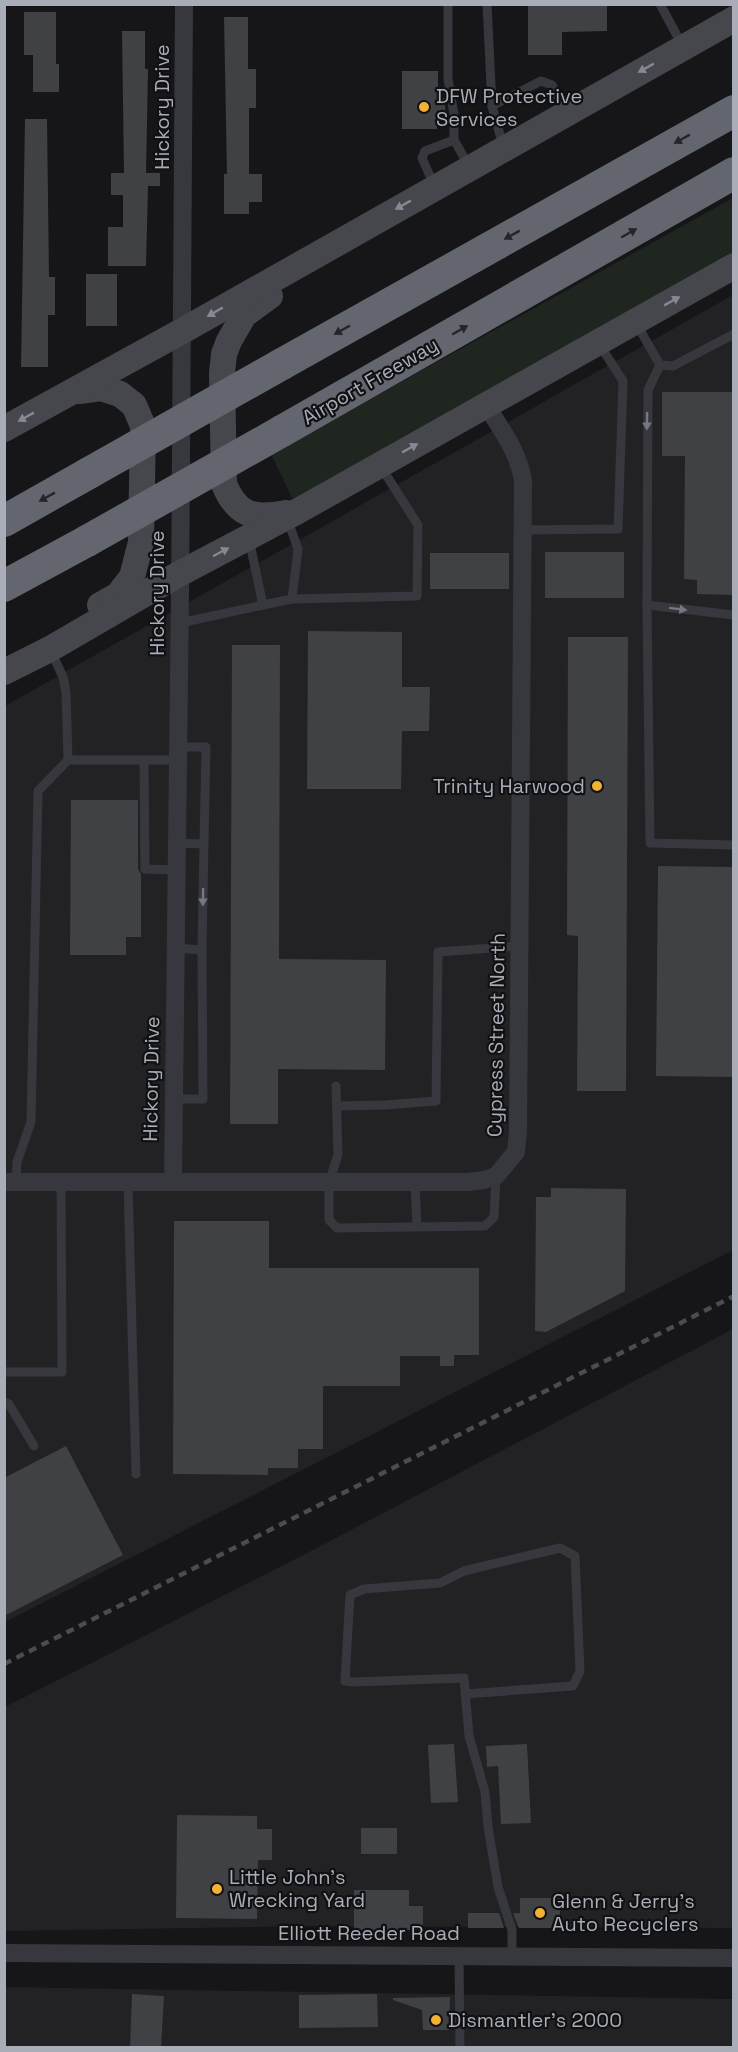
<svg xmlns="http://www.w3.org/2000/svg" width="738" height="2052" viewBox="0 0 738 2052" font-family="'Space Grotesk',sans-serif">
	<style>
		.built { fill: #222225 }
		.green { fill: #1e261f }
		.building { fill: #404145 }
		.lines { fill: none; stroke-linecap: round; stroke-linejoin: round }
		.service { stroke: #37383d; stroke-width: 9 }
		.minor { stroke: #37383d; stroke-width: 18 }
		.secondary { stroke: #45474d; stroke-width: 26 }
		.motorway { stroke: #63666e; stroke-width: 32 }
		.rail { stroke: #4a4c52; stroke-width: 4.5; stroke-dasharray: 8 6; stroke-linecap: butt }
		.motorway-bridge { stroke: #63666e; stroke-width: 32 }
		.oneway { fill: #858993 }
		.oneway2 { fill: #26262a }
		.oneway3 { fill: #757881 }
		.poi-dot { fill: #f2b134; stroke: #111113; stroke-width: 2 }
		.labels { text-anchor: middle; dominant-baseline: central; stroke-width: 4.5; stroke-linejoin: round; paint-order: stroke }
		.poi-label { font-size: 20px; fill: #a8adb8; stroke: #111113; text-anchor: start }
		.street-label { font-size: 20px; fill: #a8adb8; stroke: #111113 }
	</style>
	<rect width="100%" height="100%" fill="#161618"/>
	<g class="built">
		<polygon points="733,295 733,1250 5,1622 5,706"/>
		<polygon points="733,1329 733,1928 310,1926 5,1931 5,1707 313,1550"/>
		<polygon points="4,1987 733,1999 733,2047 5,2047"/>
	</g>
	<polygon class="green" points="733,198 733,255 294,502 271,454"/>
	<g class="building">
		<polygon points="528,4 607,4 607,31 562,32 562,55 528,55"/>
		<polygon points="24,12 56,12 56,64 59,64 59,92 33,92 33,55 24,55"/>
		<polygon points="224,17 248,17 248,69 256,69 256,108 249,108 249,174 262,174 262,202 249,202 249,214 224,214 224,174 227,174"/>
		<polygon points="122,31 145,31 145,69 148,69 146,173 160,173 160,186 148,186 146,266 108,266 108,227 123,227 123,195 111,195 111,173 124,173"/>
		<polygon points="402,71 438,71 438,98 444,98 446,115 437,115 437,129 402,129"/>
		<polygon points="25,119 47,119 49,277 55,277 55,315 48,315 48,367 21,367"/>
		<rect x="86" y="274" width="31" height="52"/>
		<polygon points="662,392 734,392 734,595 697,594 697,580 684,579 685,456 662,456"/>
		<rect x="545" y="552" width="79" height="46"/>
		<rect x="430" y="553" width="79" height="36"/>
		<polygon points="308,631 402,632 402,687 430,687 429,731 402,731 401,789 307,789"/>
		<polygon points="568,637 628,637 626,1091 577,1091 578,936 567,935"/>
		<polygon points="232,645 280,645 279,959 386,960 385,1070 278,1069 278,1124 230,1124"/>
		<polygon points="71,800 138,800 138,869 141,874 141,937 126,937 126,955 70,955"/>
		<polygon points="658,866 734,867 734,1077 656,1076"/>
		<polygon points="551,1188 626,1189 625,1291 546,1332 535,1331 536,1197 551,1197"/>
		<polygon points="174,1221 269,1221 269,1268 479,1268 479,1355 454,1355 454,1366 440,1366 440,1356 400,1356 400,1386 323,1386 323,1449 298,1449 298,1468 268,1468 268,1475 173,1474"/>
		<polygon points="66,1446 123,1555 4,1616 4,1478"/>
		<polygon points="454,1744 458,1802 431,1803 428,1745"/>
		<polygon points="527,1744 531,1823 501,1824 498,1766 487,1767 486,1746"/>
		<polygon points="177,1815 257,1816 257,1829 272,1829 272,1860 258,1860 257,1919 176,1918"/>
		<rect x="361" y="1828" width="36" height="26"/>
		<polygon points="354,1890 409,1890 409,1906 423,1906 423,1930 354,1930"/>
		<polygon points="520,1898 560,1898 560,1928 519,1928 513,1913 520,1913"/>
		<polygon points="468,1913 499,1913 504,1928 468,1928"/>
		<polygon points="132,1994 164,1996 161,2048 130,2048"/>
		<polygon points="377,1994 378,2027 299,2028 299,1995"/>
		<polygon points="450,1997 449,2030 423,2030 422,2010 393,2000 393,1998"/>
	</g>
	<g class="lines">
		<g class="service">
			<polyline points="448,4 448,79 454,114 454,140 469,166"/>
			<polyline points="487,4 492,106"/>
			<polyline points="660,4 682,45"/>
			<polyline points="503,146 492,106 541,81 552,85 564,111"/>
			<polyline points="434,185 422,158 425,151 454,140"/>
			<polyline points="636,323 660,365 673,366 734,334"/>
			<polyline points="660,365 648,390 647,605 734,615"/>
			<polyline points="287,518 298,549 292,599 417,596 418,525 381,467"/>
			<polyline points="522,530 618,529 623,381 599,344"/>
			<polyline points="249,539 263,605 292,599"/>
			<polyline points="647,605 650,843 734,845"/>
			<polyline points="180,623 263,605"/>
			<polyline points="51,651 63,677 66,692 68,760 177,760"/>
			<polyline points="144,760 145,869 176,870"/>
			<polyline points="176,843 204,844 206,747 177,747"/>
			<polyline points="202,950 204,844"/>
			<polyline points="336,1086 338,1155 329,1182 329,1220 337,1228 485,1226 494,1217 496,1176"/>
			<polyline points="174,1099 203,1099 202,950 175,948"/>
			<polyline points="337,1106 385,1105 436,1101 438,952 519,946"/>
			<polyline points="16,1182 17,1162 31,1122 38,791 68,760"/>
			<polyline points="128,1182 136,1474"/>
			<polyline points="415,1182 417,1227"/>
			<polyline points="4,1372 62,1372 61,1182"/>
			<polyline points="4,1402 9,1404 34,1446"/>
			<polyline points="465,1694 573,1686 580,1671 575,1556 560,1548 464,1571 440,1583 364,1589 350,1595 345,1681 354,1682 464,1678 469,1736 485,1792 488,1827 498,1887 512,1930 512,1956"/>
			<polyline points="459,1956 460,2048"/>
		</g>
		<g class="minor">
			<path d="M 4,1182 L 468,1182 L 484,1180 L 496,1176 L 516,1152 L 518,1131 L 523,480 C 518,451 501,429 486,405"/>
			<path d="M 173,1182 C 177,789 184,397 184,4"/>
			<polyline points="4,1953 734,1958"/>
		</g>
		<g class="secondary">
			<path d="M 270,296 L 244,315 L 229,341 L 224,354 L 222,373 L 224,484 C 237,516 253,519 286,513"/>
			<polyline points="79,391 101,388 120,394 134,405 143,426 141,542 132,577 118,595 100,605"/>
			<polyline points="4,429 184,330 734,19"/>
			<polyline points="4,672 50,649 179,574 298,511 734,266"/>
		</g>
		<g class="motorway">
			<polyline points="282,364 734,111"/>
			<polyline points="282,431 734,173"/>
			<polyline points="4,521 89,473"/>
			<polyline points="4,586 87,541"/>
		</g>
		<polyline class="rail" points="4,1664 734,1296"/>
		<g class="motorway-bridge">
			<polyline points="89,473 282,364"/>
			<polyline points="87,541 282,431"/>
		</g>
	</g>
	<defs><path id="oneway-solid" d="M-6-.8H1V-3.2L6.5 0L1 3.2V.8H-6Z" transform="scale(1.5)"/></defs>
	<g class="oneway">
		<use href="#oneway-solid" transform="translate(646 68) rotate(151)"/>
		<use href="#oneway-solid" transform="translate(403 205) rotate(151)"/>
		<use href="#oneway-solid" transform="translate(672 301) rotate(-29)"/>
		<use href="#oneway-solid" transform="translate(215 312) rotate(150)"/>
		<use href="#oneway-solid" transform="translate(26 417) rotate(151)"/>
		<use href="#oneway-solid" transform="translate(410 448) rotate(-29)"/>
		<use href="#oneway-solid" transform="translate(221 552) rotate(-28)"/>
	</g>
	<g class="oneway2">
		<use href="#oneway-solid" transform="translate(682 139) rotate(151)"/>
		<use href="#oneway-solid" transform="translate(629 233) rotate(-30)"/>
		<use href="#oneway-solid" transform="translate(512 235) rotate(151)"/>
		<use href="#oneway-solid" transform="translate(342 330) rotate(151)"/>
		<use href="#oneway-solid" transform="translate(460 330) rotate(-30)"/>
		<use href="#oneway-solid" transform="translate(47 497) rotate(151)"/>
	</g>
	<g class="oneway3">
		<use href="#oneway-solid" transform="translate(647 421) rotate(91)"/>
		<use href="#oneway-solid" transform="translate(678 609) rotate(7)"/>
		<use href="#oneway-solid" transform="translate(203 897) rotate(91)"/>
	</g>
	<g class="poi-dot">
		<circle cx="424" cy="107" r="6"/>
		<circle cx="597" cy="786" r="6"/>
		<circle cx="217" cy="1889" r="6"/>
		<circle cx="540" cy="1913" r="6"/>
		<circle cx="436" cy="2020" r="6"/>
	</g>
	<g class="labels">
		<g class="poi-label">
			<text x="436" y="96">DFW Protective<tspan x="436" dy="23">Services</tspan></text>
			<text x="585" y="786" text-anchor="end">Trinity Harwood</text>
			<text x="229" y="1877">Little John's<tspan x="229" dy="23">Wrecking Yard</tspan></text>
			<text x="552" y="1901">Glenn &amp; Jerry's<tspan x="552" dy="23">Auto Recyclers</tspan></text>
			<text x="448" y="2020">Dismantler's 2000</text>
		</g>
		<g class="street-label">
			<text transform="translate(162 107) rotate(-90)">Hickory Drive</text>
			<text transform="translate(370 381) rotate(-30)">Airport Freeway</text>
			<text transform="translate(157 593) rotate(-90)">Hickory Drive</text>
			<text transform="translate(496 1035) rotate(-89)">Cypress Street North</text>
			<text transform="translate(151 1079) rotate(-89)">Hickory Drive</text>
			<text x="369" y="1933">Elliott Reeder Road</text>
		</g>
	</g>
	<rect width="738" height="2052" fill="none" stroke="#a8adb8" stroke-width="12"/>
</svg>
